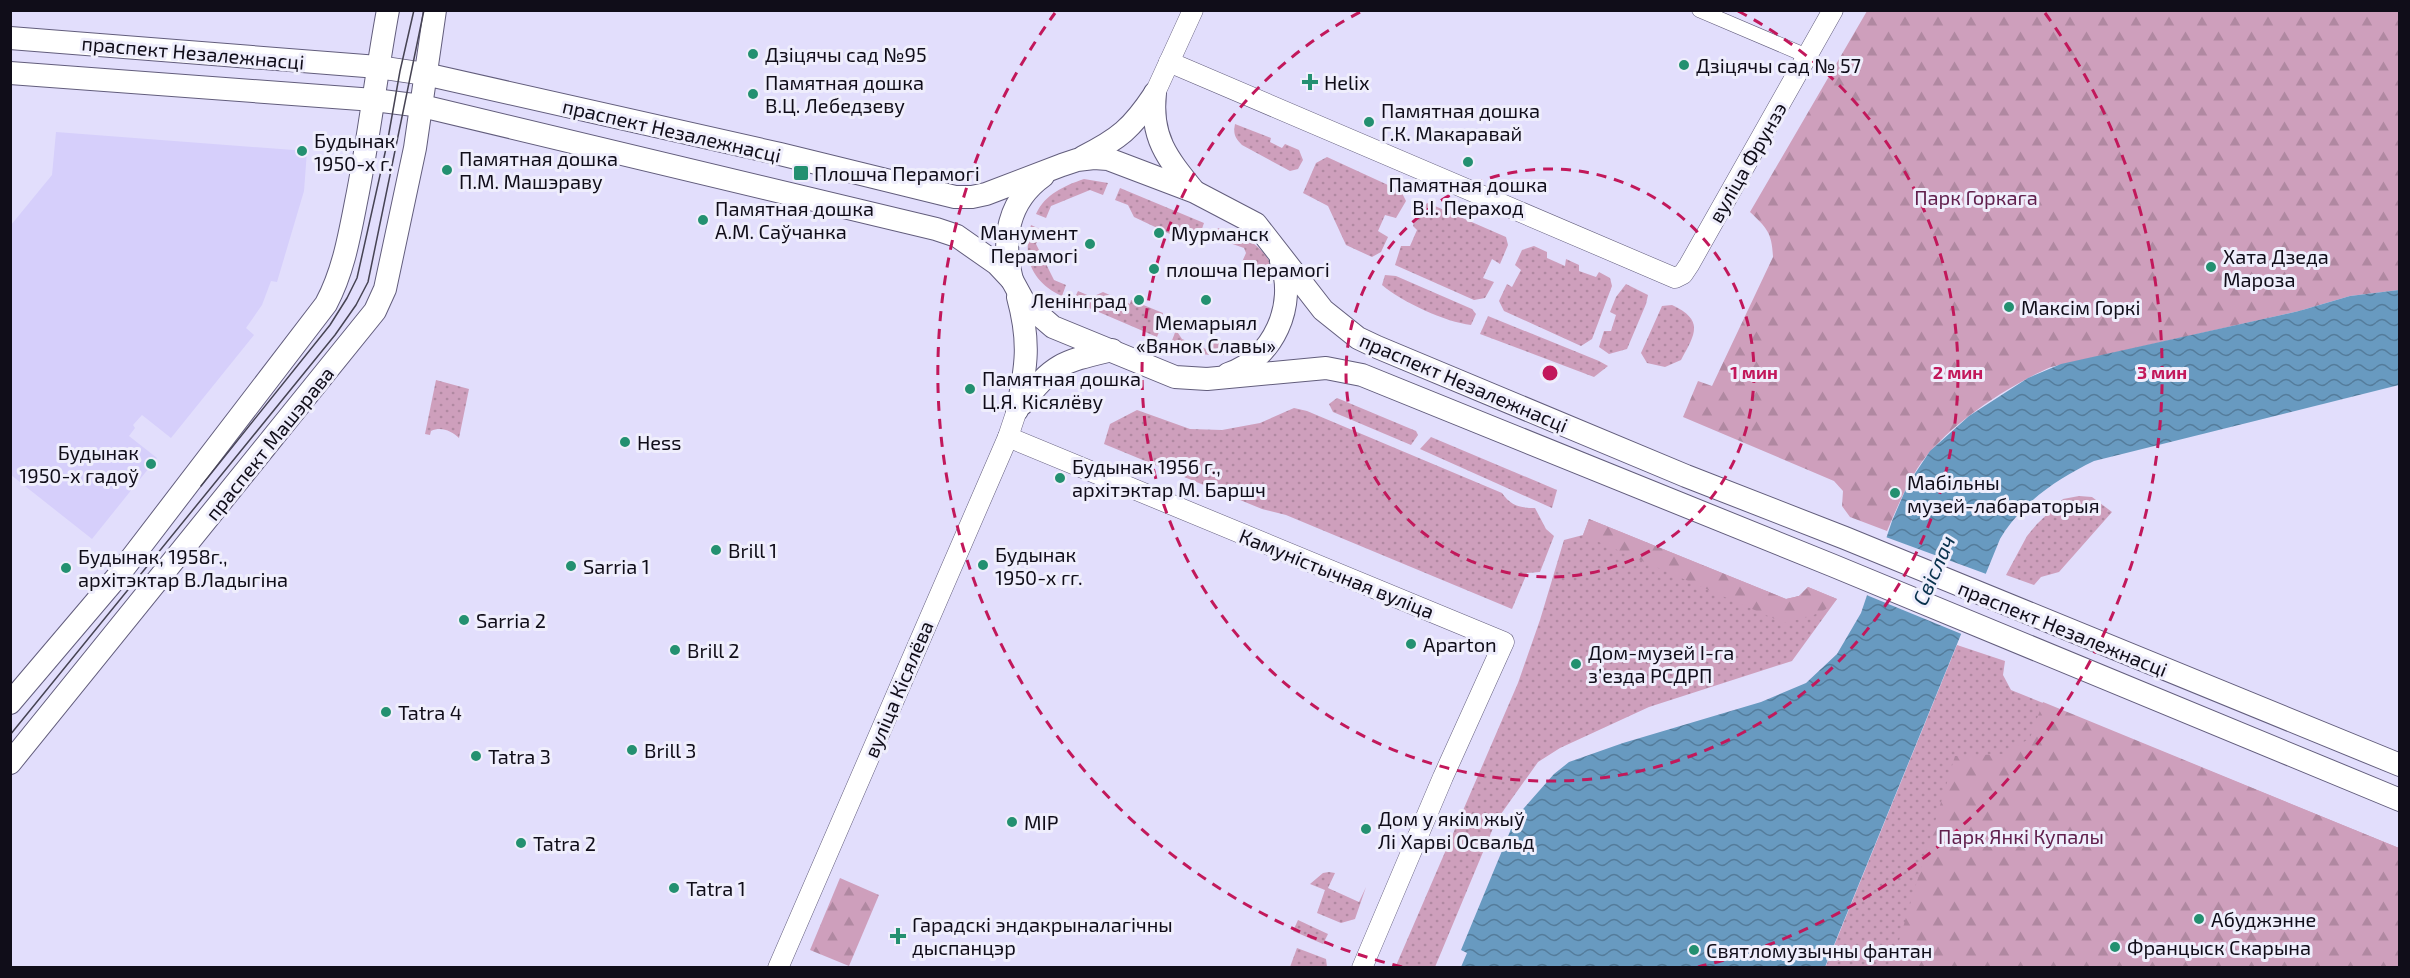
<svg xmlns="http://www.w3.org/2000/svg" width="2410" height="978" viewBox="0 0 2410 978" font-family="'Exo 2',sans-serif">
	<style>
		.built { fill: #d6cffb }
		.grass { fill: url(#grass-dots) }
		.forest { fill: url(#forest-firs) }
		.water { fill: url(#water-waves) }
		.pier { fill: #e2defc }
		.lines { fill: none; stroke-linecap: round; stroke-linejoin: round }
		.street-casing { stroke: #625d7c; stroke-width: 15 }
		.secondary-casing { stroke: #625d7c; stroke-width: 21 }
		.primary-casing { stroke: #625d7c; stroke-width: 24 }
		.street { stroke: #fff; stroke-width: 14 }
		.secondary { stroke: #fff; stroke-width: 20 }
		.primary { stroke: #fff; stroke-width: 22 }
		.tram { stroke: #464353; stroke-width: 1.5 }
		.ring { fill: none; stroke: #c2185b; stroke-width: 3; stroke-dasharray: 10 8 }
		.poi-dot { fill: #239070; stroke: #efeefc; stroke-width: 2 }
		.labels { text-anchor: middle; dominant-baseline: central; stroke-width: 6; stroke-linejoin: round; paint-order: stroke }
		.street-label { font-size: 20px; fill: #100d19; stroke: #efeefc }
		.poi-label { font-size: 20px; fill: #100d19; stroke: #efeefc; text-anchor: start }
		.park-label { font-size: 20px; fill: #61204d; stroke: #efeefc }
		.water-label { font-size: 21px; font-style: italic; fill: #09324d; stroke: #efeefc }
		.centre { fill: #c2185b; stroke: #efeefc; stroke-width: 3 }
		.ring-label { font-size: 18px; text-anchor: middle; font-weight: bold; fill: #c2185b; stroke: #efeefc; stroke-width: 6; stroke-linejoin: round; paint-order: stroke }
	</style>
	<defs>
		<pattern id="grass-dots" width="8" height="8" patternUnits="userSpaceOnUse" patternTransform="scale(1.5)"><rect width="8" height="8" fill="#ce9fbc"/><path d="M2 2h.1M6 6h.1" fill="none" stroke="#b088a1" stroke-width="1.8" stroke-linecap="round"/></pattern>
		<pattern id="forest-firs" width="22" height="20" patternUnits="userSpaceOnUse" patternTransform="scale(1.5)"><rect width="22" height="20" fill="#ce9fbc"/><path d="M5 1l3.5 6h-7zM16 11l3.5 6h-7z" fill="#b088a1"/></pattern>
		<pattern id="water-waves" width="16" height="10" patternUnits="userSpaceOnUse" patternTransform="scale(1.5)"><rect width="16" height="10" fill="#689ac0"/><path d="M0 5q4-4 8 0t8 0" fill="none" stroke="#547c9b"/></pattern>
	</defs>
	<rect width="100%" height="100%" fill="#e2defc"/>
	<polygon class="built" points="56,132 307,151 304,191 277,282 271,281 262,305 246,328 254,335 171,438 142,415 133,425 135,428 129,436 157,458 92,539 11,475 11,225 52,175"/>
	<g class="grass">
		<path d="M 1235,124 L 1271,138 L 1270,142 L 1282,148 L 1285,144 L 1299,150 L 1303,160 L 1298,169 L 1290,171 L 1242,145 C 1235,138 1233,134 1235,124 Z"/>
		<polygon points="1327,157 1401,191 1406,201 1396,218 1385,215 1378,231 1388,237 1381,252 1372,257 1346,245 1328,206 1303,193 1316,163"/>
		<path d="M 1084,179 L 1108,183 L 1103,195 L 1090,190 L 1051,206 L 1046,218 L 1036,214 C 1045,194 1064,186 1084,179 Z"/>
		<polygon points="1120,188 1204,223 1197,243 1192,241 1191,244 1134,217 1128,205 1115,200"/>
		<polygon points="1428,203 1506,237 1508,245 1500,264 1492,259 1483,278 1494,282 1485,298 1474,300 1395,265 1401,246 1410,246 1417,230 1413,226 1419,207"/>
		<path d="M 1031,225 L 1042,230 L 1036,244 L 1054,280 L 1066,285 L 1062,296 C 1031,282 1022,257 1031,225 Z"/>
		<path d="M 1218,228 C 1248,239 1264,243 1276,276 L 1242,262 L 1246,253 L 1244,248 L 1221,240 L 1212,244 Z"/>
		<polygon points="1534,246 1547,252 1547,258 1565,266 1566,259 1579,265 1579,271 1596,277 1599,272 1610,278 1612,286 1592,339 1581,346 1504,311 1499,301 1507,284 1512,287 1521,270 1515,265 1522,250"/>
		<path d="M 1385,275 L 1396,276 L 1472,309 L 1476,314 L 1471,325 C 1445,322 1402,302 1382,285 Z"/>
		<polygon points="1626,284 1648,295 1646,304 1627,349 1609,354 1599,347 1604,331 1611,331 1616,315 1610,312 1616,297"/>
		<polygon points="1078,291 1092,297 1103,292 1130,304 1131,300 1163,313 1162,316 1165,317 1157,337 1073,301"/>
		<path d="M 1672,305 C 1704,320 1696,333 1681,360 L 1665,367 L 1647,363 L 1641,353 L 1662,306 Z"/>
		<polygon points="1488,316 1599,361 1608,366 1594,377 1480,334"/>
		<path d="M 1176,330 L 1182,339 L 1206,349 L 1210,347 L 1214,338 L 1245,350 C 1211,360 1203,355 1171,343 Z"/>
		<path d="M 436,380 L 469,389 L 459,438 C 452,431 441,426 431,431 L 430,435 L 425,434 Z"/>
		<polygon points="1337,398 1416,431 1418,435 1411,445 1333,412 1329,404"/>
		<path d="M 1294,408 L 1307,411 L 1502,493 C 1511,506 1520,508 1535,508 L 1546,529 L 1554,536 L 1540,572 L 1527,573 L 1512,609 L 1286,515 L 1262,509 L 1104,444 L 1110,424 L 1137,410 L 1190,429 L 1222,430 L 1260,423 Z"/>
		<polygon points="1431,437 1557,490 1552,508 1420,449"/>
		<polygon points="2079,496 2092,497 2112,512 2059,572 2041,577 2034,585 2006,575 2027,536 2037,524 2063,499"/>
		<polygon points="1589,519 1786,599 1799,596 1808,587 1837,599 1792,661 1649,707 1560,748 1538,762 1496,821 1435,967 1395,968 1518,683 1540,620 1564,540 1583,535"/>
		<polygon points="1957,645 2005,661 2003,675 2011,690 2399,848 2399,967 1825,968"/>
		<polygon points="1329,872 1335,873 1328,888 1359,902 1366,887 1355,919 1341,923 1317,913 1325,890 1310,884 1323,873"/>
		<polygon points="1298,920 1328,934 1323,944 1293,931"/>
		<polygon points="1297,948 1326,959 1327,967 1290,967"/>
	</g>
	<g class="forest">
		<path d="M 1867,11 L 2399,11 L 2399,290 L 2350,296 L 2299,311 L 2051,367 C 2007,386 1943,428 1917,469 C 1905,488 1896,510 1887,531 L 1850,517 L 1842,506 L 1843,491 L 1834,481 L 1683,417 L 1698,381 L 1712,386 L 1773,257 C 1772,233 1767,228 1750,212 Z"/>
		<path d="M 1589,519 L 1786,599 L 1799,596 L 1808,587 L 1837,599 C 1825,615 1803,618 1784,623 L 1583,535 Z"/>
		<polygon points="2043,702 2399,848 2399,967 1891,967 1955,756 2005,754 2030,738"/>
		<polygon points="840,878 879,895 849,966 810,950"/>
	</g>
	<path class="water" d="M 2399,290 L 2399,385 L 2094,461 C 2057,479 2021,503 2000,539 L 1825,967 L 1461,967 L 1467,953 L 1461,950 L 1516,817 L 1554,774 L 1569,762 L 1623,743 L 1761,702 L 1806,683 L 1837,654 L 1861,613 L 1892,521 L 1908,484 L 1930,451 L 1969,416 L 2028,378 L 2061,364 L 2299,311 L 2350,296 Z"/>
	<polygon class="pier" points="1883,536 1989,575 1964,635 1864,594"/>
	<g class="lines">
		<g class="street-casing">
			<polyline id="street" points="1699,10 1807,56"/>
		</g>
		<g class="secondary-casing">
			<g id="secondary">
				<polyline points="1169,62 1675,278 1683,274 1689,265 1833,10"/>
				<polyline points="1155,93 1193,10"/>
				<polyline points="1008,437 1504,642 1443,777 1362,968"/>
				<polyline points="778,968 1008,437 1017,410"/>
			</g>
		</g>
		<g class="primary-casing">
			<g id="primary">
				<polyline points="10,38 378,67 425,74 780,154 955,197 972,197 986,194 1062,165 1077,160 1094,158 1108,159 1195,192 1256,224 1323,310 1358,338 1377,347 1686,476 1845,538 2400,765"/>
				<polyline points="10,73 374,100 422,106 936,229 957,236 997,264 1012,280 1024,302 1053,327 1175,377 1207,379 1326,368 1362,375 1834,566 2400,800"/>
				<path d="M 1155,93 C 1150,137 1167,158 1194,191"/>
				<path d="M 1083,157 C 1119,139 1132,128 1154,95"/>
				<path d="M 1012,280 C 1001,240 1008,201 1043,176"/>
				<path d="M 1228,374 C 1274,358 1297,305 1281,261"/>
				<path d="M 1022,404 C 1054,363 1062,362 1112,350"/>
				<path d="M 1017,410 C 1027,366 1030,341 1018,297"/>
				<path d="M 10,703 L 117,577 L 326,304 C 343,272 349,238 356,202 C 369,139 376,74 388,10"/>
				<polyline points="10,763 375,311 385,289 415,148 435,10"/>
			</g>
		</g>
		<use href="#street" class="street"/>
		<use href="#secondary" class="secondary"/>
		<use href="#primary" class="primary"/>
		<g class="tram">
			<polyline points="201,486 330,325 347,298 357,278 387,144 400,71 414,10"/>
			<polyline points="10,735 335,335 356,305 368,282 424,10"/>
		</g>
	</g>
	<g class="ring">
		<circle cx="1550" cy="373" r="204"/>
		<path d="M1738 11A408 408 0 1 1 1362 11"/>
		<path d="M1402 967A612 612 0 0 1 1055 13M2045 13A612 612 0 0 1 1698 967"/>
	</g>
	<g class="poi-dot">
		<circle cx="753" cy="54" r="6"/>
		<circle cx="1684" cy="65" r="6"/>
		<path d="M1307 73h6v6h6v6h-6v6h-6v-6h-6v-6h6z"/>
		<circle cx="753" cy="94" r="6"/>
		<circle cx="1369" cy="122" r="6"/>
		<circle cx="302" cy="151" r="6"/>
		<circle cx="1468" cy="162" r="6"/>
		<circle cx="447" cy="170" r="6"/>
		<rect x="793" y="165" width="16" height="16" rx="3"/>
		<circle cx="703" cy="220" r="6"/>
		<circle cx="1159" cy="233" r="6"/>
		<circle cx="1090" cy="244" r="6"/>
		<circle cx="2211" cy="267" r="6"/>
		<circle cx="1154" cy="269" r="6"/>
		<circle cx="1139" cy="300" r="6"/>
		<circle cx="1206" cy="300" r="6"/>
		<circle cx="2009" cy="307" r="6"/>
		<circle cx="970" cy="389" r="6"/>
		<circle cx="625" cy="442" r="6"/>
		<circle cx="151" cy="464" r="6"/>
		<circle cx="1060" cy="478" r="6"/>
		<circle cx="1895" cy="493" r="6"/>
		<circle cx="716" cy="550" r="6"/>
		<circle cx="983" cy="565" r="6"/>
		<circle cx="571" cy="566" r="6"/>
		<circle cx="66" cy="568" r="6"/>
		<circle cx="464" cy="620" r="6"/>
		<circle cx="1411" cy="644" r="6"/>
		<circle cx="675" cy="650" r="6"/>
		<circle cx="1576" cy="664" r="6"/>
		<circle cx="386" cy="712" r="6"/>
		<circle cx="632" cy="750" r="6"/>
		<circle cx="476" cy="756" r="6"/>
		<circle cx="1012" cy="822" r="6"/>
		<circle cx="1366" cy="829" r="6"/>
		<circle cx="521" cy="843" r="6"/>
		<circle cx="674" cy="888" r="6"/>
		<circle cx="2199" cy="919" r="6"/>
		<path d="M895 927h6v6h6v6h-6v6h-6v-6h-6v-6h6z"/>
		<circle cx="2115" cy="947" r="6"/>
		<circle cx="1694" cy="950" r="6"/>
	</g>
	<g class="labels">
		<g class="street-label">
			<text transform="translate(193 52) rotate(5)">праспект Незалежнасці</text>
			<text transform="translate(672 130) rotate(13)">праспект Незалежнасці</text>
			<text transform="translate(1747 162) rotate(-60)">вуліца Фрунзэ</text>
			<text transform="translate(1464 382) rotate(23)">праспект Незалежнасці</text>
			<text transform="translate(269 443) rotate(-51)">праспект Машэрава</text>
			<text transform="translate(1337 573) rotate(22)">Камуністычная вуліца</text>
			<text transform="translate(2063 628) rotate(22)">праспект Незалежнасці</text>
			<text transform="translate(898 689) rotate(-67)">вуліца Кісялёва</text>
		</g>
		<g class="poi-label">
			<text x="765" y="54">Дзіцячы сад №95</text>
			<text x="1696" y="65">Дзіцячы сад № 57</text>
			<text x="765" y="82">Памятная дошка<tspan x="765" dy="23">В.Ц. Лебедзеву</tspan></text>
			<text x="1324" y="82">Helix</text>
			<text x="1381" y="110">Памятная дошка<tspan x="1381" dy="23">Г.К. Макаравай</tspan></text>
			<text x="314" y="140">Будынак<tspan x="314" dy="23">1950-х г.</tspan></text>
			<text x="459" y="158">Памятная дошка<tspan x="459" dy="23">П.М. Машэраву</tspan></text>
			<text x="814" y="173">Плошча Перамогі</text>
			<text x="1468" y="184" text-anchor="middle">Памятная дошка<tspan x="1468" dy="23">В.І. Пераход</tspan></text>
			<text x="715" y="208">Памятная дошка<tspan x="715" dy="23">А.М. Саўчанка</tspan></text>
			<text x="1078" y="232" text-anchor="end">Манумент<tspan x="1078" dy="23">Перамогі</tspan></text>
			<text x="1171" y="233">Мурманск</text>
			<text x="2223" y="256">Хата Дзеда<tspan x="2223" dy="23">Мароза</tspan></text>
			<text x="1166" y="269">плошча Перамогі</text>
			<text x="1127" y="300" text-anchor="end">Ленінград</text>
			<text x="2021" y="307">Максім Горкі</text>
			<text x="1206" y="322" text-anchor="middle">Мемарыял<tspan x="1206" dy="23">«Вянок Славы»</tspan></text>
			<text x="982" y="378">Памятная дошка<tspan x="982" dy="23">Ц.Я. Кісялёву</tspan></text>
			<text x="637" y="442">Hess</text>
			<text x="139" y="452" text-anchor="end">Будынак<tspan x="139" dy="23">1950-х гадоў</tspan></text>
			<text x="1072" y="466">Будынак 1956 г.,<tspan x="1072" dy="23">архітэктар М. Баршч</tspan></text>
			<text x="1907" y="482">Мабільны<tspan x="1907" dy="23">музей-лабараторыя</tspan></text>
			<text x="728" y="550">Brill 1</text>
			<text x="995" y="554">Будынак<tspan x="995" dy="23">1950-х гг.</tspan></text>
			<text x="78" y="556">Будынак, 1958г.,<tspan x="78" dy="23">архітэктар В.Ладыгіна</tspan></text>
			<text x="583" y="566">Sarria 1</text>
			<text x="476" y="620">Sarria 2</text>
			<text x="1423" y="644">Aparton</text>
			<text x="687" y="650">Brill 2</text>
			<text x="1588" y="652">Дом-музей I-га<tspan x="1588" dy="23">зʼезда РСДРП</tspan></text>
			<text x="398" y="712">Tatra 4</text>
			<text x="644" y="750">Brill 3</text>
			<text x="488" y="756">Tatra 3</text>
			<text x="1378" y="818">Дом у якім жыў<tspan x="1378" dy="23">Лі Харві Освальд</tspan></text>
			<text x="1024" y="822">МІР</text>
			<text x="533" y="843">Tatra 2</text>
			<text x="686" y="888">Tatra 1</text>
			<text x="2211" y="919">Абуджэнне</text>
			<text x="912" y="924">Гарадскі эндакрыналагічны<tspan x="912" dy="23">дыспанцэр</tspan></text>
			<text x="2127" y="947">Францыск Скарына</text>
			<text x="1706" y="950">Святломузычны фантан</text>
		</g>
		<g class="park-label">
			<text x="1976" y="197">Парк Горкага</text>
			<text x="2021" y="836">Парк Янкі Купалы</text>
		</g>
		<g class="water-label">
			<text transform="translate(1933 570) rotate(-66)">Свіслач</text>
		</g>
	</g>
	<circle cx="1550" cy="373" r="9" class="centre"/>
	<g class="ring-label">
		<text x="1754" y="379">1 мин</text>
		<text x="1958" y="379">2 мин</text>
		<text x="2162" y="379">3 мин</text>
	</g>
	<rect width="2410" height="978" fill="none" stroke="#100d19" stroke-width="24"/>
</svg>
